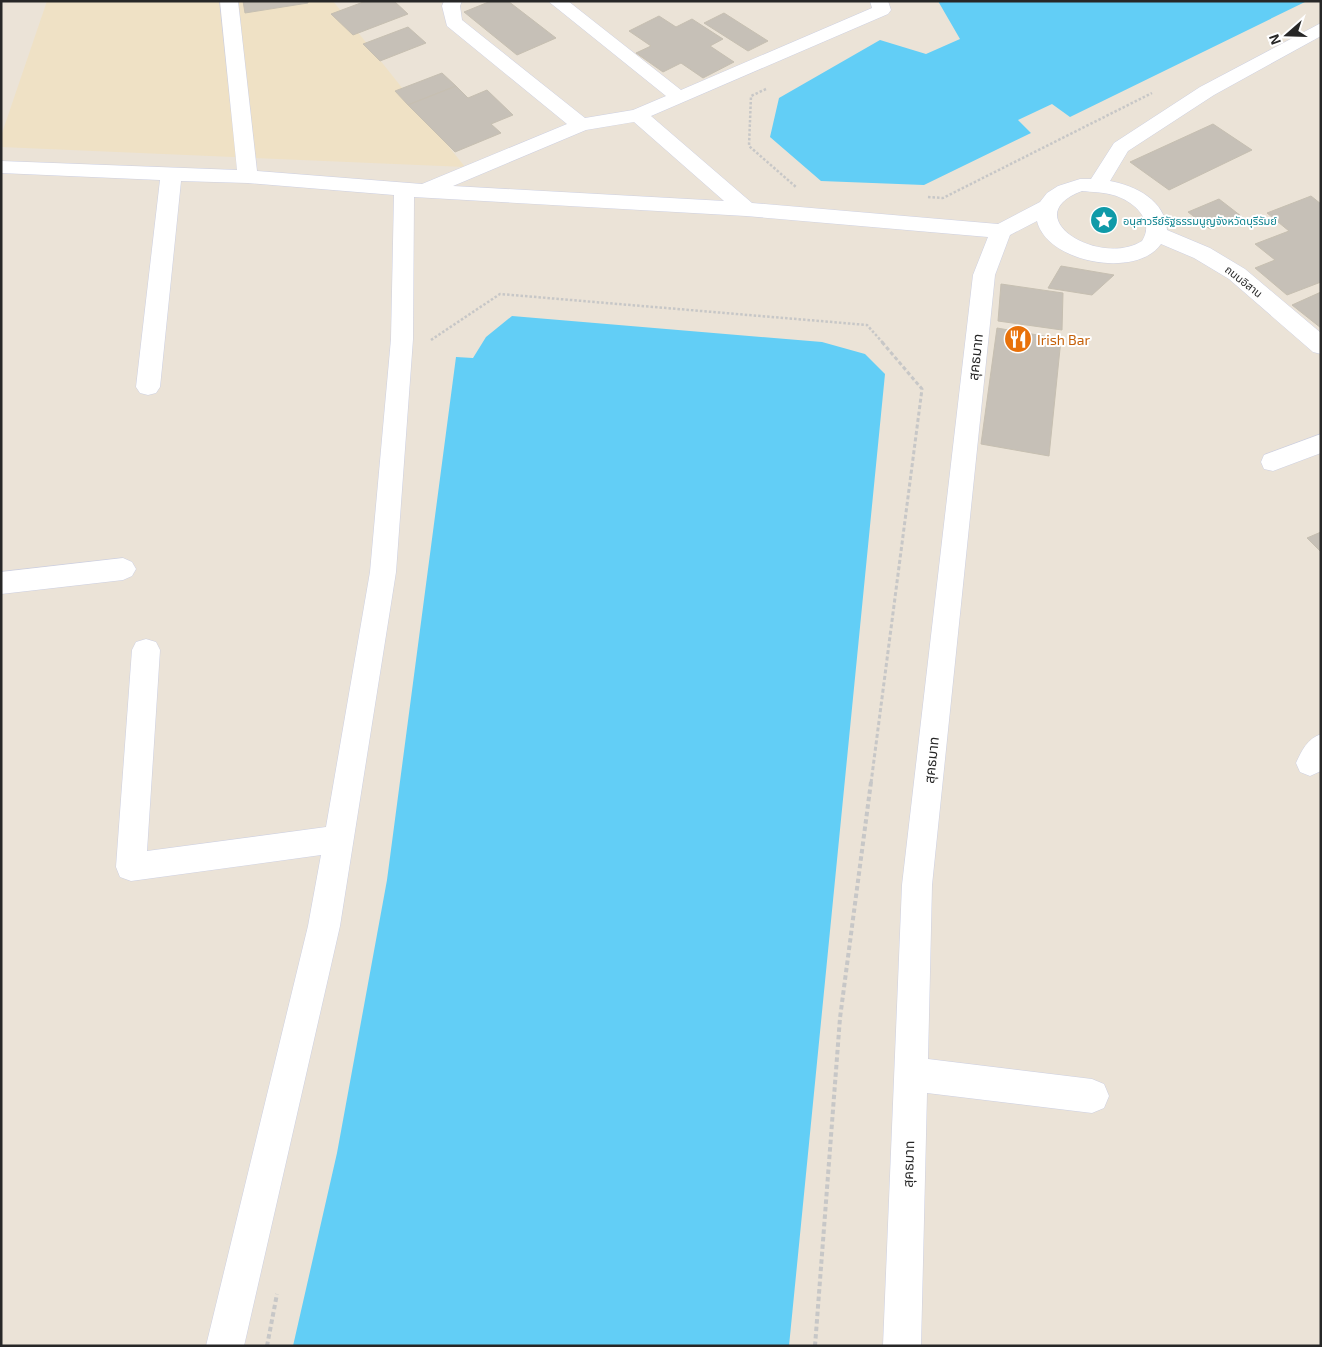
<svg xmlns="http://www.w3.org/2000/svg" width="1322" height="1347" viewBox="0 0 1322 1347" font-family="'Exo 2','Noto Sans Thai',sans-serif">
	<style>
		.education { fill: #efe1c5 }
		.water { fill: #62cef6 }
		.building { fill: #c6c0b7; stroke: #c6bfb1 }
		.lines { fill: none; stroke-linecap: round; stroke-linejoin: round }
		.minor-casing { stroke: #cdd0e2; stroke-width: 1 }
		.path-far2 { stroke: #c7c7c7; stroke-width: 2.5; stroke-dasharray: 2.5 2; stroke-linecap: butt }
		.path-far1 { stroke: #c7c7c7; stroke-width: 3; stroke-dasharray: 4 2.5; stroke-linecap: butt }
		.path { stroke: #c7c7c7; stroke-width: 4; stroke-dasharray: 4.5 3; stroke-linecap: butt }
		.minor { fill: #fff; fill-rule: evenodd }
		.labels { text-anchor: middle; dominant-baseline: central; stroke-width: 4; stroke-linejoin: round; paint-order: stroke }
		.far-culture-label { font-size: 11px; fill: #0d838f; stroke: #fff; text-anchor: start }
		.far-street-label { font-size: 11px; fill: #272727; stroke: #fff }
		.food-label { font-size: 14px; fill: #c56008; stroke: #fff; text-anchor: start }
		.street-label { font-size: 14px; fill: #272727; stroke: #fff }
	</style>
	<rect width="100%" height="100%" fill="#ebe3d7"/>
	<polygon class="education" points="47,1 333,1 465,167 1,147 1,136"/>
	<g class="water">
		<polygon points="938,1 1307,1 1070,117 1052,104 1018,120 1031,133 924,185 821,181 770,137 779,98 880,40 926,54 960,39"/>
		<polygon points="512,316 822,342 865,354 885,374 789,1346 293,1346 337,1153 387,880 456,357 473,358 486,337"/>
	</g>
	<g class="building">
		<polygon points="243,1 308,1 308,3 245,13"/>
		<polygon points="366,1 394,1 408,14 353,35 331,14"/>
		<polygon points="491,1 508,1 556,38 517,55 464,12"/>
		<polygon points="724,13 768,41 748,51 704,23"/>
		<polygon points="659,16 676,27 692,19 723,39 710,46 734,62 703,78 681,63 663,72 636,53 651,46 629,31"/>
		<polygon points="408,27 426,43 380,61 363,44"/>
		<polygon points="442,73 456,86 408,105 395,91"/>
		<polygon points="456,86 468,98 487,90 513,115 491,124 501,133 455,152 408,105"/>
		<polygon points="1213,124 1252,150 1169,190 1130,162"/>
		<polygon points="1311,196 1321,204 1321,282 1287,295 1255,268 1275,260 1255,244 1289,231 1267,213"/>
		<polygon points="1219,199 1241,216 1210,229 1188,212"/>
		<polygon points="1061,266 1114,275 1092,295 1048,288"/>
		<polygon points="1001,284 1063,293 1062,330 998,321"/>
		<polygon points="1321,292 1321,328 1292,305"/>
		<polygon points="997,328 1061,339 1049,456 981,444"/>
		<polygon points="1321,532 1321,552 1307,538"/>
	</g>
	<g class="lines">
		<g class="minor-casing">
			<g id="minor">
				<path d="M 220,1 L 238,1 L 257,171 L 422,184 L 567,124 L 447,26 L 442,6 L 444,1 L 462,1 L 460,6 L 462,20 L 585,118 L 633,110 L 666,96 L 548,1 L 568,1 L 681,90 L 872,8 L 870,1 L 888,1 L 891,10 L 888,14 L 651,116 L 752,203 L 998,224 L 1040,202 L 1047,193 L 1058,186 L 1080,179 L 1091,179 L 1114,143 L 1200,87 L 1321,23 L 1321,36 L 1214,95 L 1128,151 L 1110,181 C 1136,186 1165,200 1167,230 L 1210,248 L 1245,269 L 1321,333 L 1321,354 L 1313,352 L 1229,279 L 1194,258 L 1161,244 C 1137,279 1047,263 1037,221 L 1010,235 L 995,275 L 932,885 L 928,1059 L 1092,1079 L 1104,1084 L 1109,1096 L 1104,1108 L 1092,1113 L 927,1093 L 921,1346 L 883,1346 L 902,885 L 973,275 L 988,237 L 746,216 L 414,197 L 413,339 L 396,572 L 340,926 L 244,1346 L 206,1346 L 308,926 L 321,855 L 131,881 L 120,877 L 116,867 L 132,650 L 136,642 L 146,639 L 156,642 L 160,650 L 147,851 L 326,827 L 370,572 L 391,339 L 394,195 L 248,183 L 181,181 L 160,387 L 156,393 L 148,395 L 140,393 L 136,387 L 160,180 L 1,173 L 1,161 L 237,170 ZM 634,122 L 724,201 L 453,186 L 586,130 ZM 1082,191 C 1092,192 1103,192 1113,195 C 1132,200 1156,220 1142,241 C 1099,268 1015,216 1082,191 Z"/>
				<polygon points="1321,434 1321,453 1273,471 1264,469 1261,462 1264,455"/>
				<polygon points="123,558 132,562 136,569 132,576 123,580 1,594 1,572"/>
				<path d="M 1321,734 L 1321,771 L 1310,776 L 1300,772 L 1296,763 C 1302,750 1307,739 1321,734 Z"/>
			</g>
		</g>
		<g class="path-far2">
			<polyline points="766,89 751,96 749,146 796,187"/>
			<polyline points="928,197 943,198 1152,93"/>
			<polyline points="431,340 500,294 867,325 883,343"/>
		</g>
		<polyline class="path-far1" points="871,783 922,389 882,342"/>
		<g class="path">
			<polyline points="267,1346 277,1294"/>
			<polyline points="815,1346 840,1018 871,782"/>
		</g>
		<use href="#minor" class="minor"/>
	</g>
	<defs>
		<g id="sight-disc" transform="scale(1.4375)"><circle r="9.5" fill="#0f9aa8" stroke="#fff"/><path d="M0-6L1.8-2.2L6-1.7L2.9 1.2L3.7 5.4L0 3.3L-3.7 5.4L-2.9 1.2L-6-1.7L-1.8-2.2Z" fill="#fff"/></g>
		<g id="restaurant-disc" transform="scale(1.4375)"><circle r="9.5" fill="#e8710a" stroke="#fff"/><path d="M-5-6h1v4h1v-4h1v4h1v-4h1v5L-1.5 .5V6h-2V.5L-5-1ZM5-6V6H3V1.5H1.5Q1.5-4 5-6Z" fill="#fff"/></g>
	</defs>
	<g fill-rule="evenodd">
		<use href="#sight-disc" x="1104" y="220"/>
		<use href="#restaurant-disc" x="1018" y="339"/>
	</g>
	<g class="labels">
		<g class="far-culture-label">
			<text x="1123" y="220">อนุสาวรีย์รัฐธรรมนูญจังหวัดบุรีรัมย์</text>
		</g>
		<g class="far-street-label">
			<text transform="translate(1244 281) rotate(38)">ถนนอิสาน</text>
		</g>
		<g class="food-label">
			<text x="1037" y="339">Irish Bar</text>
		</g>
		<g class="street-label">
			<text transform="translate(975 357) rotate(-84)">สุคธมาท</text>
			<text transform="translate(931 760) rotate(-84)">สุคธมาท</text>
			<text transform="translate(908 1164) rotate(-88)">สุคธมาท</text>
		</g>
	</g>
	<rect width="1322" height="1347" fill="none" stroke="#272727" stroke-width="5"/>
	<g transform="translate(1287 35) rotate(250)" stroke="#ffffff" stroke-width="4" paint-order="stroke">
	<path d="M0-4L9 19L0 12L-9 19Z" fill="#272727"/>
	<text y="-8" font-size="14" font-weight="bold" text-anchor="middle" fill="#272727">N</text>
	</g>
</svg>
